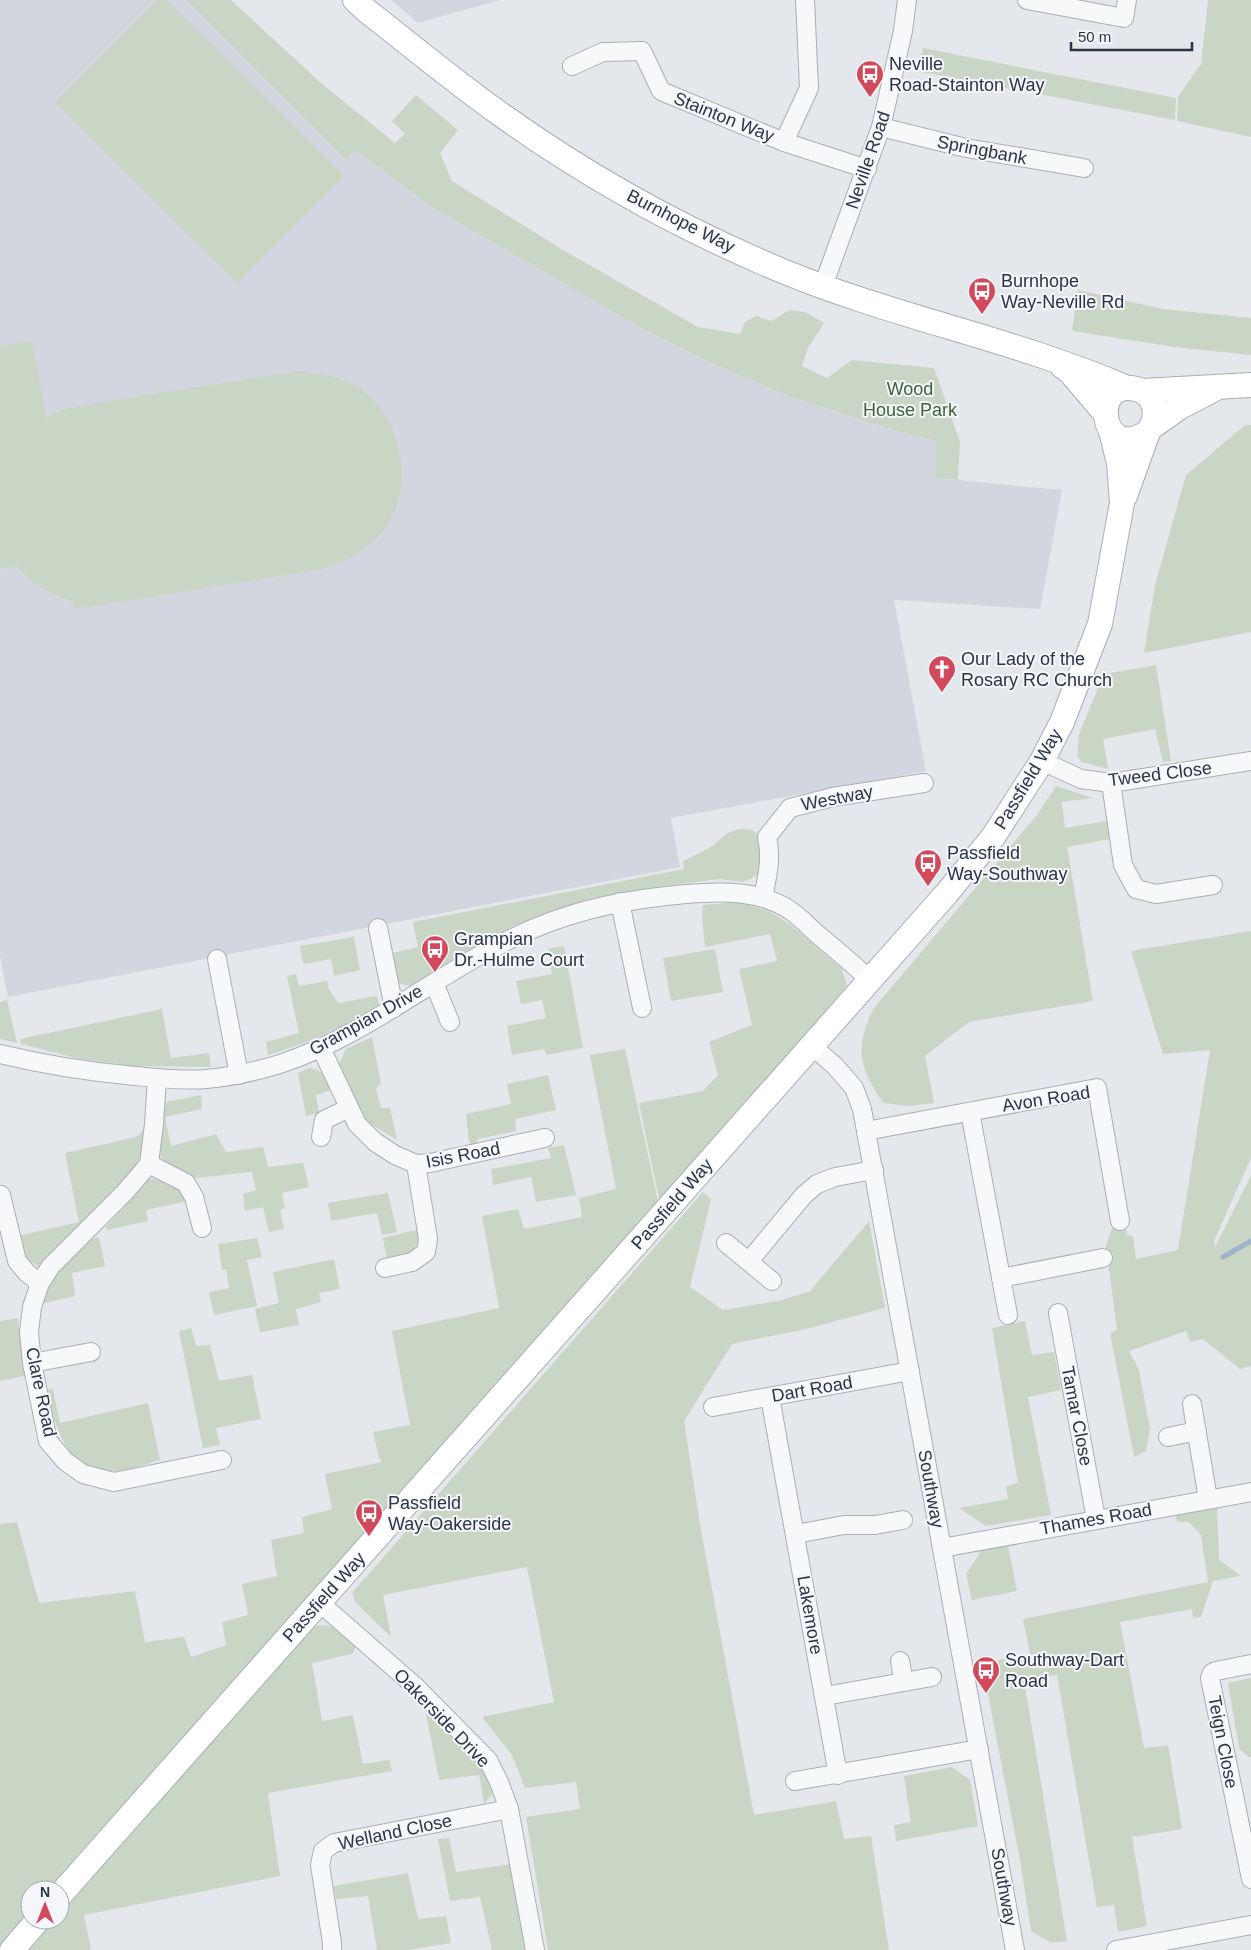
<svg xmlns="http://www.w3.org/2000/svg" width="1251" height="1950" viewBox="0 0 1251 1950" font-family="Arial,sans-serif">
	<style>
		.built { fill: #d2d6de }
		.green { fill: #c9d6c5 }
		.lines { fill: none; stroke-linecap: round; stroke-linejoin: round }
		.stream { stroke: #9fb4cc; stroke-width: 5 }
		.street-casing { stroke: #a9aeb7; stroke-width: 20 }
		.secondary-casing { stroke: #a9aeb7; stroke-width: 26 }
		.street { stroke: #f7f8fa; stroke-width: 18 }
		.secondary { stroke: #fff; stroke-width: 24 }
		.labels { text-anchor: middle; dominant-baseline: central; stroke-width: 4; stroke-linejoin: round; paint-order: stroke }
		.poi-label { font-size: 18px; fill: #2b3445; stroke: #f4f6f9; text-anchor: start }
		.street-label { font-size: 18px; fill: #2b3445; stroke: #f4f6f9 }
		.park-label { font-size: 18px; fill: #3f6138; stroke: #f4f6f9 }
	</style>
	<rect width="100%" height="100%" fill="#e4e7ec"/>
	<g class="built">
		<polygon points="0,0 186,0 347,159 355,150 433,208 650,333 711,363 791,397 883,427 936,441 935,478 1062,490 1040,609 894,600 926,771 671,818 680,867 8,997 0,956"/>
		<polygon points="391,0 500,0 418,23"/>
	</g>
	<g class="green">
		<polygon points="157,0 167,0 344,176 237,283 55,102"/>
		<polygon points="186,0 231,0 321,83 395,143 405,134 392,121 416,95 458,130 440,153 452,181 563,250 698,327 740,334 745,322 756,316 772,321 789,310 805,312 824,323 808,348 802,366 827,378 852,360 934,368 960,442 958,480 935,478 936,441 883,427 791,397 711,363 650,333 433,208 355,150 347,160"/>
		<polygon points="1208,0 1251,0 1251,137 1177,121 1178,97 1201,64"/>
		<polygon points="923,48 1176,98 1175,120 917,71"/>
		<polygon points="1078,290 1163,309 1251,318 1251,355 1174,347 1072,331"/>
		<path d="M 32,341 L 46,418 L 58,411 L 84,405 L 299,371 C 318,373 337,376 354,385 C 400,408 417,488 385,528 C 367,551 350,559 323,569 L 76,609 L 73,602 C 50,593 33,585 17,566 L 0,569 L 0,346 Z"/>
		<polygon points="1245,425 1251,425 1251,632 1144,653 1155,585 1186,475"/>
		<polygon points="1156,665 1171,761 1163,762 1155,729 1103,739 1108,769 1082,762 1077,756 1079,734 1104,674"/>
		<path d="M 1056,786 L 1093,798 L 1062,802 L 1065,828 L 1107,821 L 1110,839 L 1067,847 L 1093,1001 L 969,1022 L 925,1056 L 934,1103 L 908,1106 L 883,1103 C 859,1067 854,1048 874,1008 L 1037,815 Z"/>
		<path d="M 742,829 L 753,830 L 762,840 L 764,865 L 756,876 L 743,882 L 719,879 L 650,888 L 592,898 L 554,911 L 515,925 L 411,986 L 397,983 L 389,954 L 418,947 L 413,922 L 684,869 L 683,861 C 692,856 704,852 712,846 C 725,837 725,831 742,829 Z"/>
		<polygon points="741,902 768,911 791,925 842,969 847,986 799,1045 660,1203 639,1103 703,1091 718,1075 709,1042 752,1025 739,969 777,961 770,934 705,947 702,917 703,905"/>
		<polygon points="1251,931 1251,1158 1214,1241 1215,1247 1251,1176 1251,1366 1240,1369 1203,1339 1190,1342 1186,1331 1129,1351 1139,1370 1150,1429 1146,1451 1134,1457 1110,1333 1117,1330 1106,1246 1113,1225 1125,1222 1127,1235 1133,1236 1136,1259 1178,1250 1210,1050 1163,1054 1131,951"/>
		<polygon points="354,937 360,970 334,976 331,959 303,964 300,946"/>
		<polygon points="564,946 583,1048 546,1055 544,1049 512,1055 507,1026 546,1018 542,1000 521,1004 516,981 552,974 548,949"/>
		<polygon points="715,949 723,992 671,1001 663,958"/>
		<path d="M 296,974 L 299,986 L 327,981 L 329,989 L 338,1003 L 377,996 L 379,1005 C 344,1027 308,1043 268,1055 L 266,1042 L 299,1033 L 287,976 Z"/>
		<polygon points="7,1000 17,1043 0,1039 0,1002"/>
		<polygon points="162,1009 171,1058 209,1053 211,1067 134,1066 80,1059 21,1044 20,1039"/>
		<polygon points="372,1037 381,1084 376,1088 381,1108 390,1108 397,1140 366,1121 352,1096 339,1064 346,1049"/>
		<polygon points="625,1049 659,1206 55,1890 30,1890 30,1919 3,1950 0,1950 0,1524 17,1522 39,1603 135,1591 145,1642 184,1637 191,1657 226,1645 222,1622 248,1615 242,1584 277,1576 271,1540 304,1533 302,1517 332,1509 325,1474 382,1462 379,1458 373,1432 410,1425 392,1331 499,1308 482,1216 518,1209 524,1229 582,1217 579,1198 616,1189 590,1055"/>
		<path d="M 309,1068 C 323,1069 326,1078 331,1090 L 316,1095 L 319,1113 L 306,1116 L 298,1073 Z"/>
		<polygon points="548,1075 556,1110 515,1119 516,1131 478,1139 474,1147 469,1142 466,1114 511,1104 507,1084"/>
		<polygon points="201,1095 202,1109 165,1117 171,1146 216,1134 226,1152 263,1147 268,1167 303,1163 309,1187 282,1193 285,1208 280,1210 284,1229 269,1232 263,1207 245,1211 243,1194 256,1190 252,1172 196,1178 167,1164 161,1157 159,1150 166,1102"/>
		<path d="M 143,1131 L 147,1131 L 144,1149 L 127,1183 L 47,1263 L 39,1267 C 24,1257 22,1253 18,1236 L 79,1222 L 65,1153 L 136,1137 Z"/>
		<polygon points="564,1145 576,1195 536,1202 531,1177 493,1185 491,1169 551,1158 548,1148"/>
		<path d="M 149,1179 C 164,1178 181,1189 187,1201 L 146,1210 L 148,1221 L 107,1230 L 106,1227 Z"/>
		<polygon points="703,1192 711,1199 690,1287 723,1310 782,1300 810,1291 869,1221 885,1308 806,1329 732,1344 684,1421 701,1530 754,1815 836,1801 844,1839 871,1836 889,1950 548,1950 526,1817 580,1809 576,1782 525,1788 512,1755 482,1717 554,1702 527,1567 383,1595 391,1637 356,1603 352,1593"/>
		<polygon points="388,1193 397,1232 382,1235 377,1213 331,1221 328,1203"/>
		<path d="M 420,1229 C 417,1254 411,1255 387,1261 L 383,1238 Z"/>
		<path d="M 99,1237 L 105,1266 L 72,1273 L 75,1296 L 41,1304 C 43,1298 45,1291 48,1285 C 57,1270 82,1239 99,1237 Z"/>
		<polygon points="257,1238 262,1257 247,1260 257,1306 214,1315 209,1292 229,1288 226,1269 222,1270 218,1244"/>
		<polygon points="334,1259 340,1289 319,1293 321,1302 296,1309 299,1325 260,1332 255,1309 279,1303 273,1272"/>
		<polygon points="18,1318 25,1376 0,1381 0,1321"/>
		<polygon points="1025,1321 1032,1355 1054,1352 1061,1390 1028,1397 1051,1515 986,1526 959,1508 1008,1499 1006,1486 1018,1483 992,1328"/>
		<polygon points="191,1328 196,1346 210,1345 219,1381 252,1375 261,1419 216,1428 220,1445 203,1448 179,1331"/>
		<path d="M 53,1389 L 60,1423 L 148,1403 L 160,1460 C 145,1464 129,1471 114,1471 C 65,1470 56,1429 47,1390 Z"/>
		<polygon points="1217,1506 1219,1560 1241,1576 1213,1581 1201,1617 1193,1618 1192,1609 1120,1622 1144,1748 1168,1745 1182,1829 1132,1837 1147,1926 1118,1932 1114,1905 1097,1907 1057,1675 1024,1680 1067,1941 1051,1943 1031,1931 1020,1860 982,1663 1030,1654 1023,1619 1208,1582 1201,1535 1189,1522 1177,1522 1175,1513"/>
		<polygon points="1008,1545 1017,1591 972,1600 966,1574 981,1551"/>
		<polygon points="319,1625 331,1626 356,1647 352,1654 312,1663 322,1721 353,1715 363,1764 389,1760 392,1771 268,1793 280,1876 84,1915 91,1950 29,1950 55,1920 60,1920 60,1914 311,1628"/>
		<polygon points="1251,1678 1251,1757 1248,1757 1239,1748 1228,1683"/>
		<polygon points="429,1713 480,1761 494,1792 484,1804 479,1775 439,1780 426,1714"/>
		<polygon points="952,1767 970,1780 978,1826 896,1841 894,1825 911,1822 904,1776"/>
		<polygon points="449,1838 456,1872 510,1864 525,1950 492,1950 480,1897 450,1901 438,1839"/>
		<polygon points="408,1873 418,1919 446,1916 451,1943 408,1950 377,1950 368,1896 336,1899 334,1886"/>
	</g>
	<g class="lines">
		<polyline class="stream" points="1223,1257 1251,1241"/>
		<g class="street-casing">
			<g id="street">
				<polyline points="1027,0 1124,18 1127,0"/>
				<polyline points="572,66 603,52 642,51 661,91 784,142 867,169"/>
				<polyline points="881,127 966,148 1084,168"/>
				<polyline points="784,142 809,88 805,0"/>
				<polyline points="823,286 881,127 903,31 907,0"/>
				<polyline points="1042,761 1081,779 1111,783 1251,761"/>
				<polyline points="1111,783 1123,865 1136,889 1156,894 1213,885"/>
				<path d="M 763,898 C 767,877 772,859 767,837 L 790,808 L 833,797 L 924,783"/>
				<polyline points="620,902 642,1008"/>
				<polyline points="378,928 394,1008"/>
				<polyline points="217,959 239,1075"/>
				<polyline points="434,983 450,1022"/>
				<polyline points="812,1046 835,1066 854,1088 862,1109 1015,1950"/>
				<polyline points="321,1048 357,1124 375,1142 395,1155 416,1164 430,1163 545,1138"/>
				<path d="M 0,1054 C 45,1065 90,1072 135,1076 C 158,1078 183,1081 206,1079 C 231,1077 257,1071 280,1064 C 371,1034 443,968 530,930 C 581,908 630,899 686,894 C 722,891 760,890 791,911 C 800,917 808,926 816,933 C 834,948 852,963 870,980"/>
				<polyline points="157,1078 154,1124 149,1164 125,1192 51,1266 40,1283 32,1307 29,1332 32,1363 48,1441 65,1461 83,1474 114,1482 222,1460"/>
				<polyline points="970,1112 1008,1315"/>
				<polyline points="866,1131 1097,1088 1120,1221"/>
				<polyline points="321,1137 324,1120 349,1108"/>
				<polyline points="149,1164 186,1183 194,1197 202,1228"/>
				<polyline points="1,1195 17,1261 27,1273 40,1283"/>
				<polyline points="726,1243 772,1281"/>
				<polyline points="749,1261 804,1195 817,1184 835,1177 874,1170"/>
				<polyline points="385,1268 412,1262 426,1252 428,1239 416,1164"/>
				<polyline points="1001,1278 1103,1258"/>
				<polyline points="1058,1313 1096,1519"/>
				<polyline points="32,1363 91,1352"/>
				<polyline points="770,1397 838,1775"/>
				<polyline points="1192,1404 1208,1499"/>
				<polyline points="713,1407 910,1371"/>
				<polyline points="1168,1437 1197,1431"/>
				<polyline points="796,1534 844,1525 875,1525 903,1520"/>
				<polyline points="942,1548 1251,1492"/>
				<polyline points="320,1603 416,1687 488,1760 499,1782 509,1809 535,1950"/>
				<polyline points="900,1661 904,1682"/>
				<polyline points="1251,1664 1216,1671 1212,1673 1210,1678 1251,1879"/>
				<polyline points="825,1696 932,1677"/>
				<polyline points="795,1781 979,1749"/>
				<polyline points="332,1950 332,1943 320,1865 323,1851 334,1843 509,1809"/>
				<polyline points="1116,1950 1251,1925"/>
			</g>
		</g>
		<g class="secondary-casing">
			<g id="secondary">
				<path d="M 355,0 L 367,11 C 412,46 456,83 503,116 C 590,178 686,231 785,272 C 897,318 1017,340 1127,388"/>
				<polyline points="1062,366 1070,372 1105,413"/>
				<polyline points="1143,391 1251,385"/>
				<polyline points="1153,426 1180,407 1213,390"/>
				<path d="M 1125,496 L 1148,432 C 1159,417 1157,394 1136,389 C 1089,377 1100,465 1148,432"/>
				<polyline points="60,1895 947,893 993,837 1042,761 1062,722 1100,624 1122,503 1119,463 1111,431"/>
				<polyline points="12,1950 38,1920"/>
			</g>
		</g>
		<use href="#street" class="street"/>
		<use href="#secondary" class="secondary"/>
	</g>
	<defs>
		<g id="bus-pin" transform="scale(1.4375)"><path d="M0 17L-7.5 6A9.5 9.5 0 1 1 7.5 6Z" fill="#d1495b" stroke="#f4f6f9"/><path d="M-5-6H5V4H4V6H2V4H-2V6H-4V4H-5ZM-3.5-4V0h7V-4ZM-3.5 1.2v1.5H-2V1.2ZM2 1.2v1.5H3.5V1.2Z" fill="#fff"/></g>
		<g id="church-pin" transform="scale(1.4375)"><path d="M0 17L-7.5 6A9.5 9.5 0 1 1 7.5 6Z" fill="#d1495b" stroke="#f4f6f9"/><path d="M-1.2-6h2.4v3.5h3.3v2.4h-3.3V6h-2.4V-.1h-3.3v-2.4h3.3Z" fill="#fff"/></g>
	</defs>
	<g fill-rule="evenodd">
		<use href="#bus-pin" x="870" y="74"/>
		<use href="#bus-pin" x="982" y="291"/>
		<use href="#church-pin" x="942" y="669"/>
		<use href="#bus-pin" x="928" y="863"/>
		<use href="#bus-pin" x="435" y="949"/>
		<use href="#bus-pin" x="369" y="1513"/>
		<use href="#bus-pin" x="986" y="1670"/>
	</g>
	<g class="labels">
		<g class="poi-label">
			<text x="889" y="64">Neville<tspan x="889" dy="21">Road-Stainton Way</tspan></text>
			<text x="1001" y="281">Burnhope<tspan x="1001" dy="21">Way-Neville Rd</tspan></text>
			<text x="961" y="659">Our Lady of the<tspan x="961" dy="21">Rosary RC Church</tspan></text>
			<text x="947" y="853">Passfield<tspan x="947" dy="21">Way-Southway</tspan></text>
			<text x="454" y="939">Grampian<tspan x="454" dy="21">Dr.-Hulme Court</tspan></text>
			<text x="388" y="1503">Passfield<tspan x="388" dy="21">Way-Oakerside</tspan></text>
			<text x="1005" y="1660">Southway-Dart<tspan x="1005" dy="21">Road</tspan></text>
		</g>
		<g class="street-label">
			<text transform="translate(724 117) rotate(22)">Stainton Way</text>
			<text transform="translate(982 150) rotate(11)">Springbank</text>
			<text transform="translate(868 160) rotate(-71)">Neville Road</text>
			<text transform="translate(681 221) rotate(27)">Burnhope Way</text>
			<text transform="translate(1160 774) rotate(-7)">Tweed Close</text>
			<text transform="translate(1028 779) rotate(-59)">Passfield Way</text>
			<text transform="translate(837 798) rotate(-11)">Westway</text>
			<text transform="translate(366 1020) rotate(-29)">Grampian Drive</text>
			<text transform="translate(1046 1099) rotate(-9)">Avon Road</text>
			<text transform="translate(463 1155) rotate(-11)">Isis Road</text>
			<text transform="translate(672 1204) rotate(-49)">Passfield Way</text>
			<text transform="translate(812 1389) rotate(-10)">Dart Road</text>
			<text transform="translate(41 1392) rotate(78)">Clare Road</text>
			<text transform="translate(1077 1416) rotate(79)">Tamar Close</text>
			<text transform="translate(931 1489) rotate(80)">Southway</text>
			<text transform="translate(1096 1519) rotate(-10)">Thames Road</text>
			<text transform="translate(324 1597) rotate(-48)">Passfield Way</text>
			<text transform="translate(810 1615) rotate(80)">Lakemore</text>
			<text transform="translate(442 1718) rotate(46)">Oakerside Drive</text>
			<text transform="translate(1223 1742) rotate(79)">Teign Close</text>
			<text transform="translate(395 1832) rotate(-12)">Welland Close</text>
			<text transform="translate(1004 1887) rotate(80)">Southway</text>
		</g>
		<g class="park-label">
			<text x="910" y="389">Wood<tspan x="910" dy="21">House Park</tspan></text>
		</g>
	</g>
	<g transform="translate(45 1905)"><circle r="24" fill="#f4f6f9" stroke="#a4a8b1"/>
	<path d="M0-4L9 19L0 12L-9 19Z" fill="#d1495b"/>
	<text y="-8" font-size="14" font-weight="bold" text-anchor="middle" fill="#2b3445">N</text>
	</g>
	<path d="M1071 42v8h121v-8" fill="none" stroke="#2b3445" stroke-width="2.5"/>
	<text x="1078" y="42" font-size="15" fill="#2b3445" stroke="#f4f6f9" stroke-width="4" paint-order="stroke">50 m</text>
</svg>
